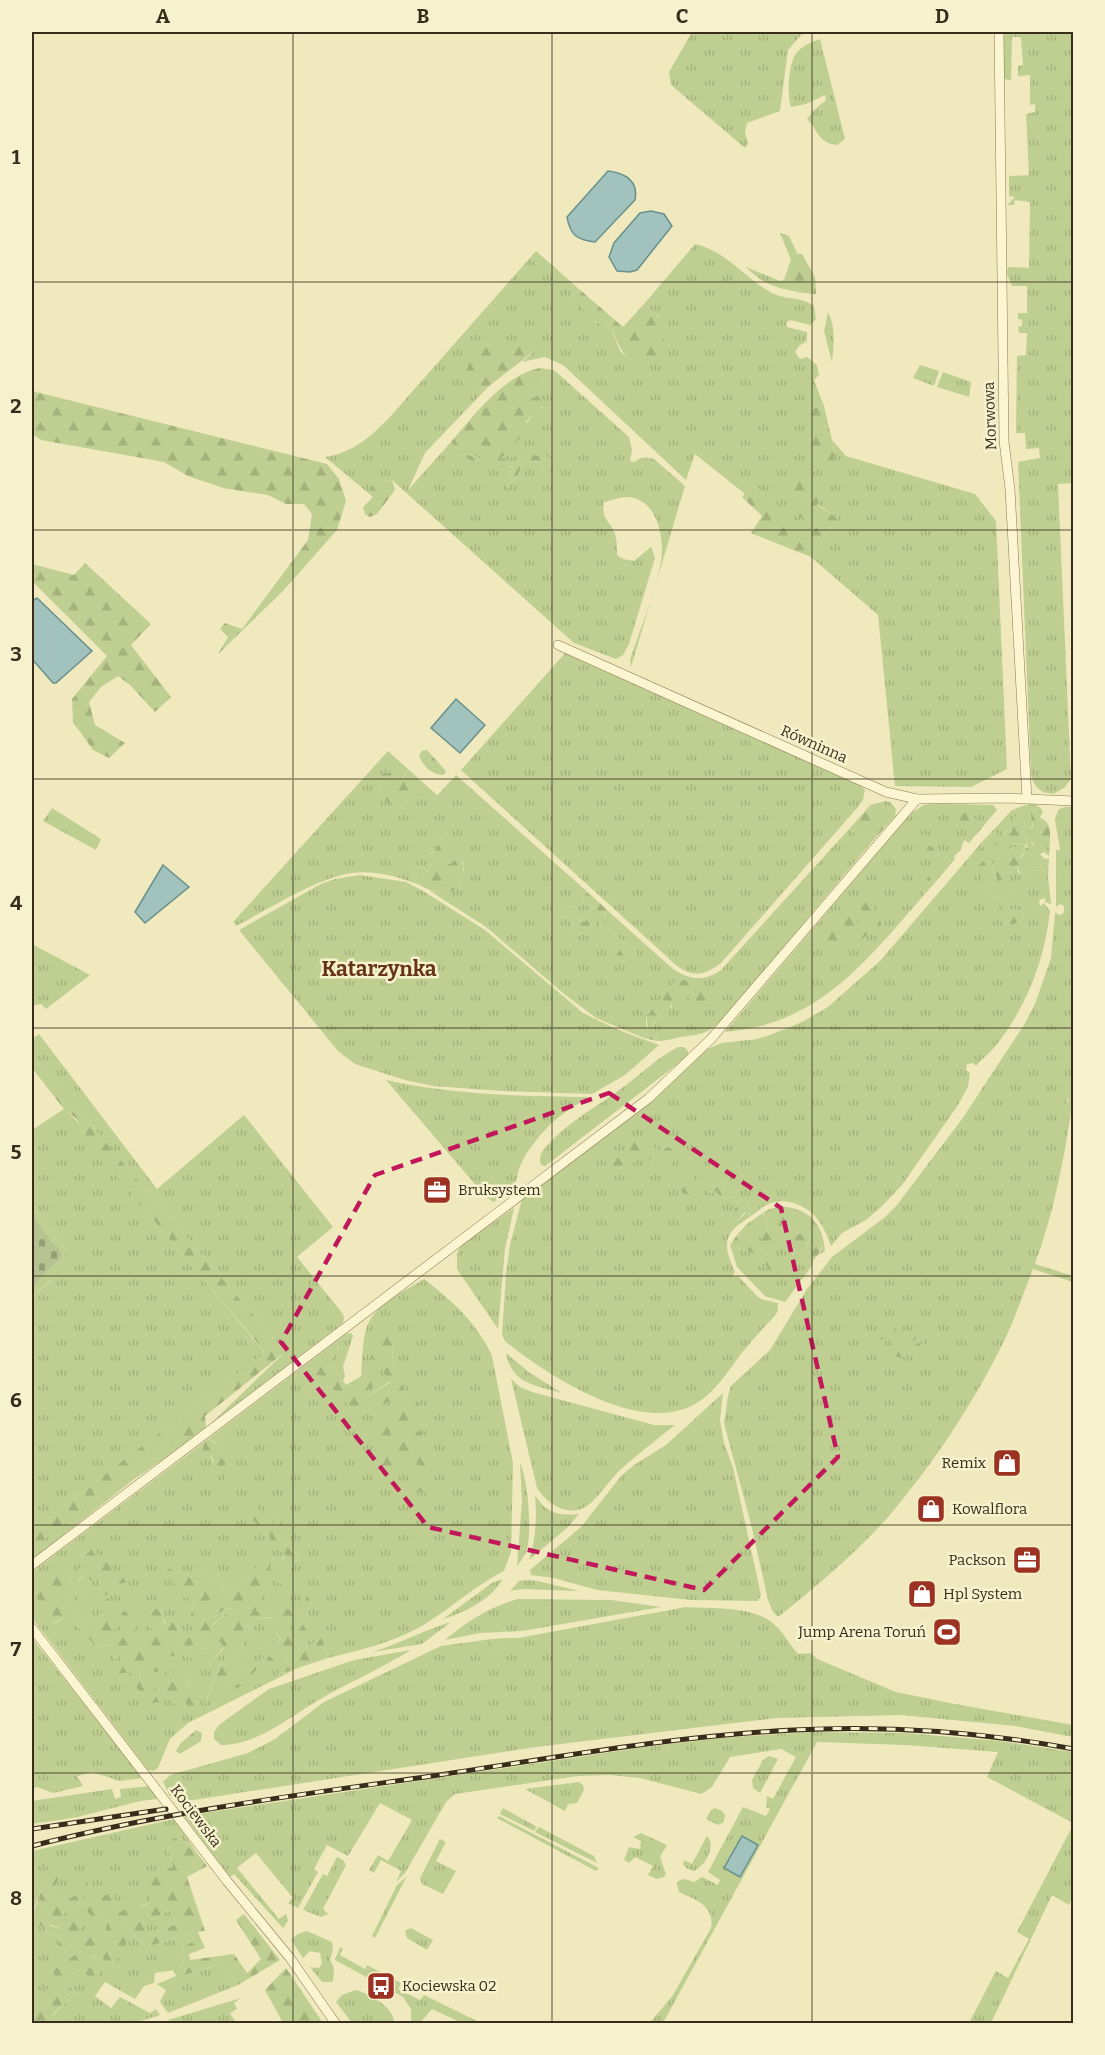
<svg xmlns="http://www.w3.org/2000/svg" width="1105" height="2055" viewBox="0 0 1105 2055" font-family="Bitter,serif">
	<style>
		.grass { fill: url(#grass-tufts) }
		.forest { fill: url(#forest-firs) }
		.cemetery { fill: url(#cemetery-stones) }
		.water { fill: #a2c2bd; stroke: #68908c; stroke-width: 1.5 }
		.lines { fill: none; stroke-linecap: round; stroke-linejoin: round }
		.street-casing { stroke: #8a7955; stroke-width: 10 }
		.street { stroke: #fbf5d1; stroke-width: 9 }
		.rail-casing { stroke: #382d1b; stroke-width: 5 }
		.rail { stroke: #f7f2ce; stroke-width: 3; stroke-dasharray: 9; stroke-linecap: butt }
		.marked { fill: none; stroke: #c2185b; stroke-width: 4.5; stroke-dasharray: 12 8; stroke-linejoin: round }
		.grid { fill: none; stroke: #382d1b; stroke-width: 1.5; stroke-opacity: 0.55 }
		.labels { text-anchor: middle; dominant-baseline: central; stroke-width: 5; stroke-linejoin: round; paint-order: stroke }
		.street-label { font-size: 15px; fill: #382d1b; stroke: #f7f2ce }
		.poi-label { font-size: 15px; fill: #382d1b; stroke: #f7f2ce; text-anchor: start }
		.district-label { font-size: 21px; font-weight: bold; fill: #673418; stroke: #f7f2ce }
		.neatline { fill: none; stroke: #382d1b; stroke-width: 2 }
		.grid-label { font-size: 20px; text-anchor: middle; font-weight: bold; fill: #382d1b }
	</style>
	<defs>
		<pattern id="grass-tufts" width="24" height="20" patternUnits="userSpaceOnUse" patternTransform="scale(1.5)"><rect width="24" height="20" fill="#bfcf91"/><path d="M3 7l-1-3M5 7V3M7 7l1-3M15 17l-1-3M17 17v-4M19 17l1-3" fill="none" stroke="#a5b27c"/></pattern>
		<pattern id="forest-firs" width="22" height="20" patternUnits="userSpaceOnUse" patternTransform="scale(1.5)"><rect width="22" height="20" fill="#bfcf91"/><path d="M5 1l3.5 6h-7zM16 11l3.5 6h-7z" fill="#a5b27c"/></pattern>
		<pattern id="cemetery-stones" width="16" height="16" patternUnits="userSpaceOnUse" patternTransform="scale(1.5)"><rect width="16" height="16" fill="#b6c391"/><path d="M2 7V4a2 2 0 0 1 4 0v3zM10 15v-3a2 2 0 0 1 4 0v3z" fill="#959f76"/></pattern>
	</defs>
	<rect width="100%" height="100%" fill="#f0e9be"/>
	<g class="grass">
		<polygon points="692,32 809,32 801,35 788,50 780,111 747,123 745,133 748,143 745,148 671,85 669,72"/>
		<path d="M 1002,32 L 1073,32 L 1074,483 L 1058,484 L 1071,779 L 1064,788 L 1053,794 C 1040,793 1033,786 1031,774 L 1018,462 L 1040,458 L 1039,448 L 1026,449 L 1025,433 L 1016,433 L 1017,356 L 1026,355 L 1027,333 L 1019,333 L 1018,327 L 1022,326 L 1022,320 L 1018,319 L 1018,313 L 1027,313 L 1027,286 L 1012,286 L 1006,272 L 1009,267 L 1029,268 L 1030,202 L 1015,200 L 1014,205 L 1007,205 L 1015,197 L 1009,196 L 1009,176 L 1029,175 L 1026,114 L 1035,112 L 1035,104 L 1030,105 L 1030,75 L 1018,76 L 1018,66 L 1023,65 L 1021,37 L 1012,37 L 1011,80 L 1002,79 Z"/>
		<path d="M 820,39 L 845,139 L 837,145 C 818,143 819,131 807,119 L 813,111 L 826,100 L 825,95 L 806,104 L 791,107 C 787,94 788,61 798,51 C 804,45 812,42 820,39 Z"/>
		<polygon points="780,233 789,236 797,253 793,253 791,260"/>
		<path d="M 695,244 C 727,251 746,280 774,294 C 787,300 803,297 814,306 L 816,319 L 810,325 L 790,320 L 786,323 L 787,327 L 807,332 L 807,341 L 799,346 L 795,352 L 800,359 L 807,357 L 817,365 L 819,375 L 814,380 L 824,406 L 807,409 L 835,453 L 832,440 L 846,456 L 975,494 L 996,521 L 1007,769 L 971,787 L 895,786 L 878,615 L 811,557 L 838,518 L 793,488 L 808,501 L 816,527 L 806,543 L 776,520 L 783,509 L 753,485 L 745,494 L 695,454 L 686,480 L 563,365 L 545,357 L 522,362 L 537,349 L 475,389 L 489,386 L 425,453 L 408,490 L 451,442 L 459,449 L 466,444 L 475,444 L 486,457 L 482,459 L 463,453 L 484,465 L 494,465 L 511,472 L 512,475 L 505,481 L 507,490 L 509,484 L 517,478 L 522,465 L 532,461 L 540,462 L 543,468 L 541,472 L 545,473 L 545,456 C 532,456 522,459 513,468 L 497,460 L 515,448 L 514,445 C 527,430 523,420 542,407 L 530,397 L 542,384 L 541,380 L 544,376 L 550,375 L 554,370 L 629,437 L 632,450 L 630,461 L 635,462 C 640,456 647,457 654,459 L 685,486 L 631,667 L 630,660 C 640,629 655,594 661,562 C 665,538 657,497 626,497 C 620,497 610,501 604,502 C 601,520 610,520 615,534 C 617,540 617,548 617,555 L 623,559 L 634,561 L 651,547 L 655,558 L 629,644 L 623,655 L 616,659 L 574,643 L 392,480 L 381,482 L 373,497 L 325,457 C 353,453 371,436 389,418 L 536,251 L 579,289 L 575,296 L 596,322 L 611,328 L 620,351 L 632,362 L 659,317 L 644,304 Z"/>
		<path d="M 746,267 L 780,281 L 784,280 L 787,271 L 791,286 L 803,293 C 778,288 764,286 746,267 Z"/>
		<path d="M 828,312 C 836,328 834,343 832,362 L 824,331 Z"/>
		<polygon points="920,365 939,371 934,386 913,378"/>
		<polygon points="943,372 971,382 969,397 937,387"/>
		<polygon points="992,385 996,385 997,422 992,428 992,416 985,414"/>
		<path d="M 567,651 L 860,785 L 865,790 L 863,800 L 858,807 L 721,963 C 705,975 694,978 677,966 L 461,770 Z"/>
		<path d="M 388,751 L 408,769 L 404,777 L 399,779 L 391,772 L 383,773 L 378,783 L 386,801 L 396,810 L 407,803 L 409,792 L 414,788 L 423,792 L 429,799 L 434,799 L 456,775 L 591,895 L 586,894 L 583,899 L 584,904 L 590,904 L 593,909 L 584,911 L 587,918 L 585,923 L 580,921 L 574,912 L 564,911 L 560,908 L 553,910 L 551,915 L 560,918 L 569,916 L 572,926 L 577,933 L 585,934 L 593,922 L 599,921 L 601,930 L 620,949 L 616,955 L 619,960 L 624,962 L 628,957 L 636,956 L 637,951 C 632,945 627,945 621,940 C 614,935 605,925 602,917 L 605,915 L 607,910 L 673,969 C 690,980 704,982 721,970 L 850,828 L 859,838 L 864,838 L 872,833 L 877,836 L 723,1019 C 705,1035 703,1034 680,1037 C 672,1039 666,1041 657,1041 L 656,1031 L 651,1029 L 656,1022 L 655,1017 L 658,1014 L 662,1017 L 666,1015 L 668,1009 L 672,1007 L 671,1002 L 659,1006 C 656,1013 653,1015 646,1015 L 646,1025 L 648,1029 L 644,1038 L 596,1018 L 563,993 L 486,927 L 430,891 C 443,893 452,893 461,883 L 464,870 L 463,862 L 460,858 L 450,864 L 443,858 L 445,844 L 441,839 L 438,840 L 438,845 L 431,854 L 433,862 L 427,872 L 423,867 L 411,866 L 410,870 L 413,875 L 418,872 L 420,875 L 415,881 L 420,885 C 395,876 369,868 342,875 C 309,883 267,910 236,926 L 233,922 Z"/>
		<polygon points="886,801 890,802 896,809 895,817 890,822 872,807 866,810 870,805"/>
		<path d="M 935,804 L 993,805 L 997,810 L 981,829 L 976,821 L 974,837 L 969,843 L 964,840 L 961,850 L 954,856 L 955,859 L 933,885 L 930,881 L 920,887 L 925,894 C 866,961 820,1024 725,1032 L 911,813 L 924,805 Z"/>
		<path d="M 1028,804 L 1037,805 L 1035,811 L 1030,813 L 1030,816 L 1033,820 L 1030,836 L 1026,840 L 1022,832 L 1025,824 L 1020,810 L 1014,820 L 1005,825 L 1011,827 L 1012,831 L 1010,833 L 1007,830 L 1002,832 L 1005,834 L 1001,836 L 1000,841 L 996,832 L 993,832 L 982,845 L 985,848 L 992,850 L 998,843 L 1004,843 L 1005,840 L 1017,845 L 1023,844 L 1020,847 L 1012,847 L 1008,855 L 1000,854 L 992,867 L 997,880 L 990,888 L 990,895 L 1000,900 L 999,907 L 1004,913 L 1002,918 L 1006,923 L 1013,925 L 1022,919 L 1024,914 L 1017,909 L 1010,909 L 1002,900 L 1011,893 L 1010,888 L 1002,882 L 1014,869 L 1017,862 L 1018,872 L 1020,874 L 1024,873 L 1028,866 L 1040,868 L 1041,864 L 1033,855 L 1024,852 L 1022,854 L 1021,859 L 1019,859 L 1017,850 L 1021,851 L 1023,848 L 1027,851 L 1029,847 L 1025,848 L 1028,842 L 1031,842 L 1034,847 L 1037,843 L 1042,843 L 1048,847 L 1050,844 L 1049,856 L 1044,852 L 1040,854 L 1045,859 L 1049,858 L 1048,877 L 1051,904 L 1045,902 L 1045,898 L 1039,900 L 1040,906 L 1044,903 L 1050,911 C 1045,960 1025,1011 993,1049 C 987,1055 981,1060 976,1066 L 973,1063 L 967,1064 L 966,1070 L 970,1073 L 968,1087 L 958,1105 L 902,1185 L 882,1206 L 866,1220 L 842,1233 L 831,1246 C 826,1233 820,1218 808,1210 C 792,1198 770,1198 757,1212 L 749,1208 L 748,1204 L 739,1201 L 738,1195 L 732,1192 L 733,1190 L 738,1191 L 740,1189 L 745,1189 L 748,1186 L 747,1182 L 738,1179 L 729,1191 L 725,1188 L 729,1174 L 727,1169 L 722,1172 L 724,1185 L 722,1189 L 708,1185 L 708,1192 L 713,1193 L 716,1191 L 720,1197 L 726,1199 L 731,1197 L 733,1200 L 739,1202 L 729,1217 L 737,1221 L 745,1214 L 746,1210 L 749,1210 L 748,1213 L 751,1216 C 723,1234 722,1242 735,1272 L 733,1275 L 734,1277 L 738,1276 L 760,1299 L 778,1303 C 778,1305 778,1311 777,1312 C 775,1317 769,1322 765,1326 C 757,1335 749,1344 741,1354 C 728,1371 715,1393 695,1404 C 640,1436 547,1375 505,1341 L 502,1335 L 506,1273 L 510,1245 L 522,1199 L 633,1113 L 707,1049 L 722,1043 L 757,1039 L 770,1035 L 802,1022 L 828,1007 L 880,961 L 982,842 L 1012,810 Z"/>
		<path d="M 1064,807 L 1073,807 L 1074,1072 L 1072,1089 L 1065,1107 L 1066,1112 L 1071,1113 C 1063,1164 1053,1215 1035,1264 L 1073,1276 L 1073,1282 L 1033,1269 C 1022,1297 1012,1327 998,1353 C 968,1412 931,1466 889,1516 C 856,1553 817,1586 778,1617 L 773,1612 L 768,1600 L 751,1524 L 727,1435 L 724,1423 L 728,1396 L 731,1386 L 770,1350 L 807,1289 L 832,1257 L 885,1217 L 897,1205 L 962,1119 L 1024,1025 L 1035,1004 L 1051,958 L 1055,913 L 1061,915 L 1064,912 L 1064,906 L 1060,904 L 1056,907 L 1056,850 L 1060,850 L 1055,820 L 1058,810 Z"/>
		<polygon points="52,808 101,839 96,850 43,821"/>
		<polygon points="360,875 406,882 423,891 485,930 583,1013 616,1029 659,1045 625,1075 592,1094 501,1091 433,1086 405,1080 355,1064 338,1051 239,930 321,884 335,879"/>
		<polygon points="32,944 90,975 46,1009 41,1004 32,1006"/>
		<polygon points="39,1034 157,1189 244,1115 333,1227 297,1257 343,1314 344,1319 343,1323 206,1428 285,1352 77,1109 70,1107 57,1083 43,1066 32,1057 32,1039"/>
		<path d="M 678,1047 L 684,1047 L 688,1051 L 688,1056 L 545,1166 L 541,1165 C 539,1159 540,1153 545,1148 C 565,1124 593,1109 618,1091 C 639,1076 655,1059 678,1047 Z"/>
		<path d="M 386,1080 C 453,1095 521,1096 589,1097 C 573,1107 556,1117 544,1131 C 537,1139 529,1149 524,1158 C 512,1180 523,1189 493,1202 L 485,1196 Z"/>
		<path d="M 64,1109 C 85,1125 98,1153 115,1173 C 164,1233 215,1293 265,1353 L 32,1530 L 32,1315 L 33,1317 L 34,1314 L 32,1298 L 51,1280 L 46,1273 L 67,1252 L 32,1206 L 32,1130 Z"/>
		<path d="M 779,1206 C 808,1208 823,1222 825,1251 L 820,1254 L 823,1246 L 808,1254 L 806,1250 L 810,1236 L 807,1228 L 805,1234 L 798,1234 L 796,1231 L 807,1222 L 791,1226 L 774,1224 L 769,1231 L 765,1226 L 768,1223 L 767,1219 L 774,1211 L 770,1209 Z"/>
		<polygon points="514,1208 505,1249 498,1329 457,1269 457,1255 460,1246"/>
		<polygon points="764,1212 758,1228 761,1237 783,1242 796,1249 792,1256 805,1256 805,1261 808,1263 814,1259 812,1266 785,1302 765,1296 737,1267 730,1245 758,1255 770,1271 771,1263 777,1255 769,1256 750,1241 737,1235 746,1225"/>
		<path d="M 424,1279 C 452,1301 477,1322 492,1356 L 513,1463 L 511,1552 L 504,1571 C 476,1585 454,1606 428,1622 C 399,1641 361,1650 328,1658 L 322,1638 L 300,1651 C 294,1636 305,1615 312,1602 L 307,1597 L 297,1616 L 291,1609 L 255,1612 L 267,1577 L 281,1584 L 299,1557 L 279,1537 L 279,1517 L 275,1524 L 246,1513 L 285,1553 L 277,1573 L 270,1569 L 273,1555 L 249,1577 L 242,1577 L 227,1593 L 203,1571 L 190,1577 L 168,1568 L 185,1595 L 195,1603 L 189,1617 L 213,1618 L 226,1608 L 237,1611 L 228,1612 L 212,1625 L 204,1619 L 197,1626 L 205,1639 L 198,1636 L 183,1638 L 173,1621 L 167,1626 L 158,1607 L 149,1614 L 131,1612 L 121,1613 L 147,1617 L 142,1623 L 153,1629 L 144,1637 L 135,1636 L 137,1627 L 126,1639 L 110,1633 L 103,1612 L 88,1626 L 78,1612 L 86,1598 L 78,1581 L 85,1575 L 98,1577 L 103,1595 L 121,1593 L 115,1585 L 87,1568 L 76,1577 L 70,1573 L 67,1579 L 73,1584 L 78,1601 L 68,1605 L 64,1598 L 58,1571 L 51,1582 L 34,1583 L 32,1580 L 32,1572 L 203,1443 L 216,1467 L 225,1466 L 225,1462 L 217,1451 L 224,1451 L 227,1447 L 208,1439 L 346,1334 L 351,1333 L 353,1336 L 343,1367 L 345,1376 L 343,1381 L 334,1369 L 338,1345 L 301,1374 L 323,1376 L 308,1394 L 335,1390 L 357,1415 L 405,1394 L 392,1367 L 393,1327 L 391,1381 L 367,1397 L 363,1393 L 372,1371 L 361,1377 C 362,1362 362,1345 366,1330 C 372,1305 403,1292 424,1279 Z"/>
		<path d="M 506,1353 L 530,1373 L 562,1393 C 536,1385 512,1385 506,1353 Z"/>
		<path d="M 511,1379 L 520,1387 L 532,1392 L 654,1425 L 675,1425 C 656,1440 638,1454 620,1470 C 610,1480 602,1492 592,1502 C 573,1520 549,1507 537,1488 Z"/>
		<polygon points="723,1393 720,1420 724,1443 733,1467 761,1595 758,1601 691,1600 597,1590 554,1578 531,1575 530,1570 581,1527 621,1476 634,1465 666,1445"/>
		<polygon points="170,1442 181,1447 133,1480 38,1555 36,1551 46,1547 43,1540"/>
		<path d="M 520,1463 C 528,1479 532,1531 527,1549 C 525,1556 521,1561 517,1566 L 522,1501 Z"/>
		<path d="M 535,1495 C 546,1513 558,1516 579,1514 L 568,1527 L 529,1560 C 536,1539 537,1517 535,1495 Z"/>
		<path d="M 503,1579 C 490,1600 466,1612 443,1619 L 492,1583 Z"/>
		<polygon points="526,1580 538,1581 579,1591 522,1589 510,1591 519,1581"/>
		<polygon points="38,1588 54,1605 54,1624 63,1618 72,1620 97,1648 112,1644 115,1659 119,1655 127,1661 117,1673 134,1673 135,1684 159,1687 160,1692 184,1697 193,1691 192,1676 185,1687 177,1672 160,1679 139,1680 140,1670 169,1653 184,1647 189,1660 191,1645 199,1643 203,1649 221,1642 223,1648 213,1659 224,1654 225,1663 221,1664 205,1703 241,1685 229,1683 233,1676 250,1676 266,1654 259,1664 244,1666 229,1661 234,1651 241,1651 254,1619 288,1616 294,1630 288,1635 276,1633 281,1639 267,1646 284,1644 288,1659 278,1675 298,1668 188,1723 170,1739 158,1768 154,1771 148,1770 32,1618 32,1590"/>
		<path d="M 518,1599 L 611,1600 L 661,1607 L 522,1631 L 480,1633 L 445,1640 C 467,1621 490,1607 518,1599 Z"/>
		<path d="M 686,1607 C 714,1609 756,1605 777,1627 C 785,1635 790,1645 798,1654 L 811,1653 L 817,1659 L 896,1692 L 955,1704 L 1073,1725 L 1073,1737 L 1015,1726 L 901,1715 L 777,1718 L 536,1747 L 187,1801 L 184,1794 L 170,1796 L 163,1782 L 170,1775 L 248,1753 L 275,1739 L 324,1702 L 441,1646 L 492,1639 L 488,1646 L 491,1651 L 496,1652 L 505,1638 L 518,1638 Z"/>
		<path d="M 451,1622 L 422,1644 L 372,1652 C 399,1644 424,1630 451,1622 Z"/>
		<polygon points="32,1638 143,1778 120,1781 92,1772 77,1776 83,1786 53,1793 37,1787 32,1789"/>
		<path d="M 411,1650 C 385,1666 357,1679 329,1694 C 295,1712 261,1745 221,1745 L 214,1739 L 214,1732 L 219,1725 L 269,1689 L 354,1660 Z"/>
		<path d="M 811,1732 L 905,1733 L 1000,1741 L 1073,1752 L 1073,1823 L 987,1777 L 998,1752 L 905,1745 L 817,1742 L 663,2023 L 650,2023 L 673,1995 L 711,1928 C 715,1906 696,1900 679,1892 L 677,1883 L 680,1880 L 685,1879 L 694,1882 L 702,1877 L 718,1885 L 720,1880 L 708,1872 L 743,1807 L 766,1816 L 770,1809 L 766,1807 L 767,1796 L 773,1799 L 796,1757 L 781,1749 L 730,1757 L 712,1787 L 701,1794 L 640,1778 L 610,1775 L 578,1776 L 455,1794 L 446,1802 L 405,1873 L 396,1882 L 401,1871 L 381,1860 L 374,1873 L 369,1870 L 378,1855 L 388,1861 L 412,1820 L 380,1803 L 348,1856 L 327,1845 L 314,1869 L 318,1872 L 298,1908 L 288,1903 L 293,1898 L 256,1853 L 237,1868 L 279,1919 L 286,1914 L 288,1921 L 283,1928 L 234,1874 L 230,1877 L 184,1816 L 638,1748 L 718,1738 Z"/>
		<polygon points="769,1756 778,1759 760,1793 753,1788 752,1780 762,1762 761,1761"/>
		<polygon points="579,1782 583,1785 584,1790 577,1803 568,1804 565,1811 525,1789"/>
		<polygon points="150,1786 158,1799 140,1801 78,1817 32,1824 32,1801 112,1789 115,1799 121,1797 120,1789"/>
		<polygon points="503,1808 537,1827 534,1831 500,1814"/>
		<polygon points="715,1808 722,1811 725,1815 724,1822 718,1825 706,1819 711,1810"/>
		<polygon points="499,1816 599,1868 596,1871 497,1818"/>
		<polygon points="174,1819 197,1853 180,1838 168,1846 173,1867 151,1902 141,1906 151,1920 170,1910 177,1924 150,1934 118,1914 113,1892 98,1915 107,1922 105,1934 86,1941 73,1937 82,1925 64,1930 49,1924 83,1900 76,1895 43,1913 59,1877 43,1887 32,1913 32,1851"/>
		<polygon points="1073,1825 1073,1896 1069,1905 1052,1895 991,2023 969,2023 996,1971 1008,1978 1029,1939 1017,1932"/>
		<polygon points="539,1827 594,1856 597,1863 535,1832"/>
		<polygon points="641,1833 667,1845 660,1857 666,1874 664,1877 657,1879 648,1875 653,1866 635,1857 629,1863 624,1860 629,1847 640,1849 641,1841 633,1837"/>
		<path d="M 707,1836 C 717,1846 705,1866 694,1871 L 686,1868 L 683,1864 L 684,1860 L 692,1864 Z"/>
		<polygon points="440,1839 446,1842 436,1861 456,1871 443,1894 422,1884 420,1878"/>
		<polygon points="337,1857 343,1860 346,1865 323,1909 328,1914 321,1917 303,1910 323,1874 327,1876"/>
		<polygon points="407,1876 375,1938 372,1936 397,1885"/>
		<polygon points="32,1916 48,1934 62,1935 57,1947 71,1944 81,1951 61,1984 51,2006 32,1999"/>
		<polygon points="127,1927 146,1947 191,1934 194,1941 182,1947 185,1975 221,1964 238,1985 168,2013 160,2002 166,1990 157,1984 176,1976 173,1970 155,1973 154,1983 144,1986 135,1999 105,1982 95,1996 111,2008 120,1997 150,2013 156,2009 160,2015 132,2024 59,2023 52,2016 75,1994 64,1980 81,1969 104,1969 92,1956 98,1955 112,1966"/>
		<polygon points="411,1928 433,1940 427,1950 407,1938 405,1931"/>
		<polygon points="307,1931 332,1942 333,1950 330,1959 334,1968 333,1981 331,1982 322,1982 310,1967 319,1968 322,1963 320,1953 310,1951 303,1958 291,1940 298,1934"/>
		<polygon points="340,1947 343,1949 340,1955 365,1969 367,1965 401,1983 398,1989 420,2000 424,1995 481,2023 462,2023 432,2009 420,2023 411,2023 411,2009 403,1997 335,1960"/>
		<path d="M 355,1990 C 369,1993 394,2007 394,2023 L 352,2023 L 336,2002 L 342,1995 Z"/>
		<polygon points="241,1998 234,2003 237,2009 230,2013 236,2023 175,2024 168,2020"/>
	</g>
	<g class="forest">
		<polygon points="793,253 802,254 815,277 816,294 803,293 791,286 787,271"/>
		<path d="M 579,289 L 623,327 L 644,304 C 648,307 655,312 658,317 C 667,329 664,346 661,359 C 657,361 651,364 647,365 C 626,369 618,342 611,328 C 590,320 586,315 575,296 Z"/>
		<polygon points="529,338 537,349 489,386 475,389 462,382 471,359 479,346 503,351"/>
		<path d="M 540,368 L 554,370 L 550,376 L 544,376 L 541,380 L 542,384 L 531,396 L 532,399 L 537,396 L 544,401 C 541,410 532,414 526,422 L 530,429 L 528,435 L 521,437 L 514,445 L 521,450 L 511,458 L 506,454 L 499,459 L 505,458 L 509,467 L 513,468 L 519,462 L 526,459 L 529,451 L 534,452 L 535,456 L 545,456 L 552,459 L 553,470 L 545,473 L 541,473 L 543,468 L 540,462 L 532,461 L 522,465 L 517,478 L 509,484 L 507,490 L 504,489 L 505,481 L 512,475 L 511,472 L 505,470 L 498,471 L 494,465 L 484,465 L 475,471 L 475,463 L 462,455 L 462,453 L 482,459 L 485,457 L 477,453 L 479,449 L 475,444 L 473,447 L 466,444 L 459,449 L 451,442 C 474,415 504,375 540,368 Z"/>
		<polygon points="32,391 327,464 339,479 346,501 337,530 283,591 218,654 228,637 220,629 225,623 242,629 308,540 312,514 304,504 286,504 268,495 223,488 188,476 164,462 41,440 32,434"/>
		<polygon points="824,406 835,453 832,467 809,467 807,409"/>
		<polygon points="802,477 825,493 817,505 838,518 811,557 751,533 762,516 742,497 753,485 784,509 777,520 806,542 816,527 799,516 808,501 792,488"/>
		<polygon points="392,480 395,490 377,514 370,517 365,514 363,507 373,497 370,488 381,482"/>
		<polygon points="85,563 151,624 131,645 171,697 155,712 130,685 118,676 101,687 89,702 95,725 125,743 109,758 93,750 73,722 72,699 107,656 32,581 32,564 74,575"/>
		<path d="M 427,750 L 446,771 L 444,775 C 431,775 423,766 419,755 L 422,751 Z"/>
		<polygon points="408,769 438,796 434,799 429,799 423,792 414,788 409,792 407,803 396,810 386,801 378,783 383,773 391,772 399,779 404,777"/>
		<path d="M 1037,805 L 1043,811 L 1040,818 C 1052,822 1050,833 1050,844 L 1048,847 L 1045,847 L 1042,843 L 1037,843 L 1035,847 L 1032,842 L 1028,842 L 1025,845 L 1025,848 L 1029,848 L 1027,851 L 1023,848 L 1021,851 L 1017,850 L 1019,859 L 1021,859 L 1024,852 L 1033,855 L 1041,863 L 1040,868 L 1028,866 L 1024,873 L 1020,874 L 1017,864 L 1015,869 L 1003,881 L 1010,888 L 1011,893 L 1003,900 L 1010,909 L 1017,909 L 1024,914 L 1022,919 L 1013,925 L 1006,923 L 1002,918 L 1003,913 L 999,907 L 1000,900 L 990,895 L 990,888 L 997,879 L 992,867 L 1000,854 L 1008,855 L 1012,847 L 1020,847 L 1023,843 L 1019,845 L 1005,841 L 1004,843 L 998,843 L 992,850 L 985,848 L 982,845 L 993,832 L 996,832 L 1000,840 L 1001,836 L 1005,834 L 1002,832 L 1006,831 L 1007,830 L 1010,833 L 1012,831 L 1011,827 L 1004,826 L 1006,822 L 1014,820 L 1018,810 L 1020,810 L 1025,824 L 1022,832 L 1026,840 L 1033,825 L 1030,813 L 1035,811 Z"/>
		<polygon points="872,807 878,809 890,822 877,836 872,833 864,838 859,838 850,828 866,810"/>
		<polygon points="965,813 972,814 981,829 974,837 974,831 964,829 957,821 958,816"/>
		<polygon points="920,835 925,835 928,839 927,845 933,847 935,851 931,855 925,854 925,847 920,845 917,841"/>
		<path d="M 441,839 L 445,843 L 444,858 L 450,864 L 460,857 C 464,864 464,869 463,876 C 459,901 429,893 415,882 L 419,874 L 418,872 L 413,875 L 410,870 L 411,866 L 423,867 L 427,872 L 433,862 L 431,855 L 438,845 L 438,840 Z"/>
		<path d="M 984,861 L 988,862 C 992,870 990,876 984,882 L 982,879 L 984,875 L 980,873 L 983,868 L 973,869 Z"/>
		<polygon points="926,873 929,876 933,885 925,894 920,887 921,878"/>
		<path d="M 586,893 L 591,895 L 607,910 L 603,917 C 605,925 614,935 621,940 C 627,945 632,945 637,951 L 636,956 L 628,957 L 624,962 L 619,960 L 616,955 L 620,949 L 601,930 L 599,921 L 593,922 L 585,934 L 577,933 L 572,926 L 569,916 L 560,918 L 550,915 L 553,910 L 560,908 L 564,911 L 574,912 L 580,921 L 585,922 L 587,918 L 584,911 L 593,909 L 590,904 L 584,905 L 583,899 Z"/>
		<polygon points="869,901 882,925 854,944 849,934 840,940 846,952 832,955 819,931 850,913 859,924 866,918 858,906"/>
		<polygon points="677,978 721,992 709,1010 681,994 672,1003 667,1015 662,1017 660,1015 651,1029 656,1031 657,1041 644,1038 648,1029 646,1015 648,1015"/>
		<path d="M 32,1057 L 43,1066 L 57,1083 L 63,1079 L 66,1081 L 67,1088 L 61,1089 C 67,1094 74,1098 71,1107 L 77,1109 L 285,1352 L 205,1416 L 206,1428 L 181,1447 L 170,1442 L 44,1540 L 46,1547 L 37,1551 L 38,1555 L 32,1561 L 32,1530 L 265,1352 L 112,1171 L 81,1128 L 77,1119 L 64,1109 L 32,1068 Z"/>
		<polygon points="1072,1072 1074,1093 1071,1113 1066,1112 1065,1107 1069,1099 1067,1095 1071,1088 1070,1081"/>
		<path d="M 636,1140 L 643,1140 C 649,1147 655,1147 661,1152 L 667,1147 L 674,1150 L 676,1156 L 670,1169 L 658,1175 L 651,1171 L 658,1160 L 654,1156 L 648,1161 L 647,1157 L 649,1153 L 645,1150 L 643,1156 L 632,1164 L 632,1168 L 622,1174 L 622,1169 L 615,1168 L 609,1162 L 613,1156 L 626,1161 L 631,1159 L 631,1151 L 626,1150 L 626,1147 L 631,1146 Z"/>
		<polygon points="685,1167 691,1171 696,1167 699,1170 694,1175 695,1181 690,1192 701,1197 701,1203 695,1205 689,1202 688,1194 682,1193 682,1180 678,1176"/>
		<path d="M 727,1168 L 730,1174 L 725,1188 L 728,1190 L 738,1179 L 747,1182 L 748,1186 L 745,1189 L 740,1189 L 738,1191 L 733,1190 L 732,1192 L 738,1195 L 740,1201 C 745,1201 748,1204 749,1208 L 757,1212 L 751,1216 L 747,1210 L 737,1221 L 729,1217 L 739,1202 L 733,1200 L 731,1197 L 726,1199 L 720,1197 L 716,1191 L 713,1193 L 708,1192 L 708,1184 L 722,1189 L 724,1185 L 721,1172 Z"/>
		<polygon points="32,1206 67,1252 63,1256 32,1215"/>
		<path d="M 770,1209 L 775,1211 L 774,1216 L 767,1219 L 768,1223 L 765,1226 L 768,1231 L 778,1216 L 783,1216 L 787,1224 L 791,1226 L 806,1218 L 808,1221 L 796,1231 L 798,1234 L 804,1234 L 807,1226 L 810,1236 L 806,1249 L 808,1254 L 812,1252 L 817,1239 L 821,1239 C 824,1251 818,1257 808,1263 L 805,1261 L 805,1256 L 803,1256 L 800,1259 L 792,1257 L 796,1249 L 783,1242 L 778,1248 L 769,1239 L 763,1246 L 761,1244 L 761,1237 L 755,1238 L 752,1235 L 757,1228 L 755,1225 L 758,1219 L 764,1215 L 764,1212 Z"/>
		<polygon points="737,1235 750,1241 769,1256 773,1253 778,1255 771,1263 773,1269 770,1271 758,1255 730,1245"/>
		<polygon points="46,1273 51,1279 32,1298 32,1287"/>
		<polygon points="888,1316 893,1327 898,1331 906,1330 918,1337 913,1341 901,1337 896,1341 901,1347 911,1348 918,1343 925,1345 930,1341 933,1344 929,1349 923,1348 914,1355 911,1352 902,1358 894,1356 895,1350 891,1341 885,1338 877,1341 866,1340 865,1335 870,1331 882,1332 888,1329 882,1323 884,1317"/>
		<polygon points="393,1326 392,1367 406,1394 357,1415 335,1390 307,1395 322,1376 300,1374 338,1344 334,1369 346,1385 372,1370 380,1382 364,1392 367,1397 391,1382 371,1356"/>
		<polygon points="418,1403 420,1412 409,1412 406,1429 423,1432 420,1441 432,1471 421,1484 433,1486 432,1494 416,1491 398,1497 412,1473 423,1473 412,1448 405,1463 396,1459 390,1469 370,1460 377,1444 385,1446 378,1423 388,1419 390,1434 397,1438 398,1409"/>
		<polygon points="208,1439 216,1443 222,1442 227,1447 231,1446 235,1451 230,1454 224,1451 218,1452 225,1462 225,1466 232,1470 235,1476 232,1481 227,1481 220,1468 216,1468 212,1457 202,1453 204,1446 203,1443"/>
		<polygon points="252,1504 275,1524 280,1515 279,1537 299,1557 281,1584 267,1577 256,1611 291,1609 297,1616 307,1596 312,1601 302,1623 311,1638 298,1647 300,1651 322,1638 328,1658 277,1675 288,1659 284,1645 271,1651 267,1646 281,1639 276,1632 283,1628 288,1635 293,1629 288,1616 279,1623 272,1617 254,1619 241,1651 234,1651 230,1661 244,1666 247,1661 258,1664 266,1654 274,1660 263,1672 256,1670 250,1676 233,1676 230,1683 243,1685 205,1704 221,1664 224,1662 224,1654 211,1661 223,1649 221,1642 203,1649 199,1643 191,1645 194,1656 189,1660 184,1647 181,1648 181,1659 168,1654 157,1672 140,1670 139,1679 160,1679 167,1675 165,1671 169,1668 172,1674 177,1671 186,1687 192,1675 195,1684 193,1691 198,1696 197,1704 188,1709 184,1697 176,1707 167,1695 165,1701 144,1705 141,1697 160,1692 159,1688 139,1692 135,1684 133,1691 126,1692 123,1682 133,1673 116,1673 127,1661 119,1656 114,1659 112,1644 97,1648 72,1620 68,1623 62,1618 53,1624 49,1620 53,1605 43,1606 35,1596 38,1588 32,1590 32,1580 34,1583 46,1577 51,1581 58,1570 70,1588 64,1598 68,1604 78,1601 73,1584 67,1579 70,1572 76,1576 81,1565 87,1568 84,1557 92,1549 127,1582 115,1585 122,1594 103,1595 98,1577 92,1581 85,1575 78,1580 86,1598 97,1591 99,1596 78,1612 88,1625 103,1612 103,1601 109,1598 120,1626 111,1633 126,1639 138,1625 135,1636 144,1637 153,1629 141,1623 146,1617 123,1619 121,1613 128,1610 131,1612 139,1604 149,1614 158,1607 166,1616 163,1620 166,1625 173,1621 183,1638 198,1636 204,1638 196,1626 204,1619 213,1625 228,1612 235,1610 226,1608 213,1618 189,1618 195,1603 186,1596 181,1600 175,1595 178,1588 164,1573 168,1568 190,1577 203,1571 227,1593 242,1577 249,1577 268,1551 273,1555 270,1569 277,1572 285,1554 268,1546 271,1539 246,1513"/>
		<polygon points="505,1638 496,1652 491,1651 481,1658 476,1655 481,1648 488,1646 492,1639"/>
		<polygon points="196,1730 202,1733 201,1741 180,1754 176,1751 180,1744"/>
		<polygon points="180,1838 197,1853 207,1866 187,1877 205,1931 198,1932 205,1948 189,1954 190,1960 234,1954 247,1973 261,1959 236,1920 244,1914 280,1960 238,1985 221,1964 185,1975 182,1947 194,1941 191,1934 146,1947 127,1927 125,1961 115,1957 112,1966 98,1955 92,1956 104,1969 93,1981 81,1969 65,1980 75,1994 52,2015 59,2023 32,2023 32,1999 50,2005 43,1991 60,1983 52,1971 81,1951 71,1944 66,1949 57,1947 62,1935 48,1934 32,1916 43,1887 37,1872 54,1868 59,1877 44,1912 76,1895 79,1880 88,1882 83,1900 49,1925 64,1930 74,1921 82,1925 74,1937 86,1941 95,1929 105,1934 107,1922 98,1915 91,1916 84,1907 113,1891 118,1913 135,1904 150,1934 177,1924 170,1910 151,1920 141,1907 151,1902 141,1877 173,1867 168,1846 173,1839"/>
		<polygon points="286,1968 323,2023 283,2023 265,1990"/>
	</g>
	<polygon class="cemetery" points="32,1215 63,1256 32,1287"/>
	<g class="water">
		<path d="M 608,171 C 625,173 639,181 635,200 L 595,242 C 577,240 570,235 567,217 Z"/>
		<polygon points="651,211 664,214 672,226 637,270 630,272 617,271 609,257 614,243 640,213"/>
		<polygon points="37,598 92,651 56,683 53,683 32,659 32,601"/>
		<polygon points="456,699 485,725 460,753 431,728"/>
		<polygon points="163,865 189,887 145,923 135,912"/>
		<polygon points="742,1836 758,1845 740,1877 724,1868"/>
	</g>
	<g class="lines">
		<g class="street-casing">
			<g id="street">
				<polyline points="999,32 1004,441 1010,489 1027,799"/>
				<polyline points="558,645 886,792 917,799 1006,798 1074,801"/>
				<polyline points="32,1565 649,1098 711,1039 917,799"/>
				<polyline points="32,1628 227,1881 290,1958 336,2024"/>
			</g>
		</g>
		<use href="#street" class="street"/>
		<g class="rail-casing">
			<g id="rail">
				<polyline points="32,1829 166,1809"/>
				<path d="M 32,1846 C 163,1812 298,1795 432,1776 C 553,1758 673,1736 794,1730 C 888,1725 982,1732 1074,1749"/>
			</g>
		</g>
		<use href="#rail" class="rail"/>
	</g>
	<path class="marked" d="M 609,1093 L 781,1208 L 838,1457 L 704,1590 L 428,1527 L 281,1342 L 375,1175 Z"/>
	<path class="grid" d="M 293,32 L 293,2024M 552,32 L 552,2024M 812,32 L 812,2024M 32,282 L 1074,282M 32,530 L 1074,530M 32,779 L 1074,779M 32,1028 L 1074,1028M 32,1276 L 1074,1276M 32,1525 L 1074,1525M 32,1773 L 1074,1773"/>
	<defs>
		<g id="office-square" transform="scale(1.5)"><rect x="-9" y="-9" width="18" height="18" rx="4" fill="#9c3322" stroke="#f7f2ce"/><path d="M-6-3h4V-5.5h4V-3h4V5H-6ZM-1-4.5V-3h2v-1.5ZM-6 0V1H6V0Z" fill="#fff"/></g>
		<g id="shop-square" transform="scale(1.5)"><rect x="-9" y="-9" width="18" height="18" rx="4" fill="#9c3322" stroke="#f7f2ce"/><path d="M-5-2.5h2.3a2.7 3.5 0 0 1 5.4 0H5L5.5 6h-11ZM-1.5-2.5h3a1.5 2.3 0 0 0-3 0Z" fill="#fff"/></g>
		<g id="stadium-square" transform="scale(1.5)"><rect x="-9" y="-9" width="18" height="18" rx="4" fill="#9c3322" stroke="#f7f2ce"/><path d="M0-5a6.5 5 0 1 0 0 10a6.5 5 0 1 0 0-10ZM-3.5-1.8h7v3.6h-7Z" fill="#fff"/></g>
		<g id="bus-square" transform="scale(1.5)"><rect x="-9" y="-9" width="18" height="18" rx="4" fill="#9c3322" stroke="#f7f2ce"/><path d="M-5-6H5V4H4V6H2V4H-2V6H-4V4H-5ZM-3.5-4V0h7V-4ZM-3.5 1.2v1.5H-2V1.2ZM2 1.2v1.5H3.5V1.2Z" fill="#fff"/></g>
	</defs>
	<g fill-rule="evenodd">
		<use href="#office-square" x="437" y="1190"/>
		<use href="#shop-square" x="1007" y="1463"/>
		<use href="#shop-square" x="931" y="1509"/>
		<use href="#office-square" x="1027" y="1560"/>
		<use href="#shop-square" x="922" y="1594"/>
		<use href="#stadium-square" x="947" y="1632"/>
		<use href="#bus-square" x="381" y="1986"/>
	</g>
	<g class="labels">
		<g class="street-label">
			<text transform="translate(990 416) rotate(-92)">Morwowa</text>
			<text transform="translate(814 744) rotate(24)">Równinna</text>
			<text transform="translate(196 1816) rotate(53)">Kociewska</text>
		</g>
		<g class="poi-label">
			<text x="458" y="1190">Bruksystem</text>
			<text x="986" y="1463" text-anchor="end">Remix</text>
			<text x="952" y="1509">Kowalflora</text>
			<text x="1006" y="1560" text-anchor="end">Packson</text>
			<text x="943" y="1594">Hpl System</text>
			<text x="926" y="1632" text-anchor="end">Jump Arena Toruń</text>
			<text x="402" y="1986">Kociewska 02</text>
		</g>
		<g class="district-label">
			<text x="379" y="969">Katarzynka</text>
		</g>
	</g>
	<rect width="1105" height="2055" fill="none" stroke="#f7f2ce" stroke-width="66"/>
	<rect x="33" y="33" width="1039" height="1989" class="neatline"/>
	<g class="grid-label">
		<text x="163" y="23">A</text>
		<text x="423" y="23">B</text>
		<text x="682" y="23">C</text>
		<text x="942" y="23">D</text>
		<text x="16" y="164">1</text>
		<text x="16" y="413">2</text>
		<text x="16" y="661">3</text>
		<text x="16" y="910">4</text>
		<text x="16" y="1159">5</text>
		<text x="16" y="1407">6</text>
		<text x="16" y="1656">7</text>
		<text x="16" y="1905">8</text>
	</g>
</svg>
